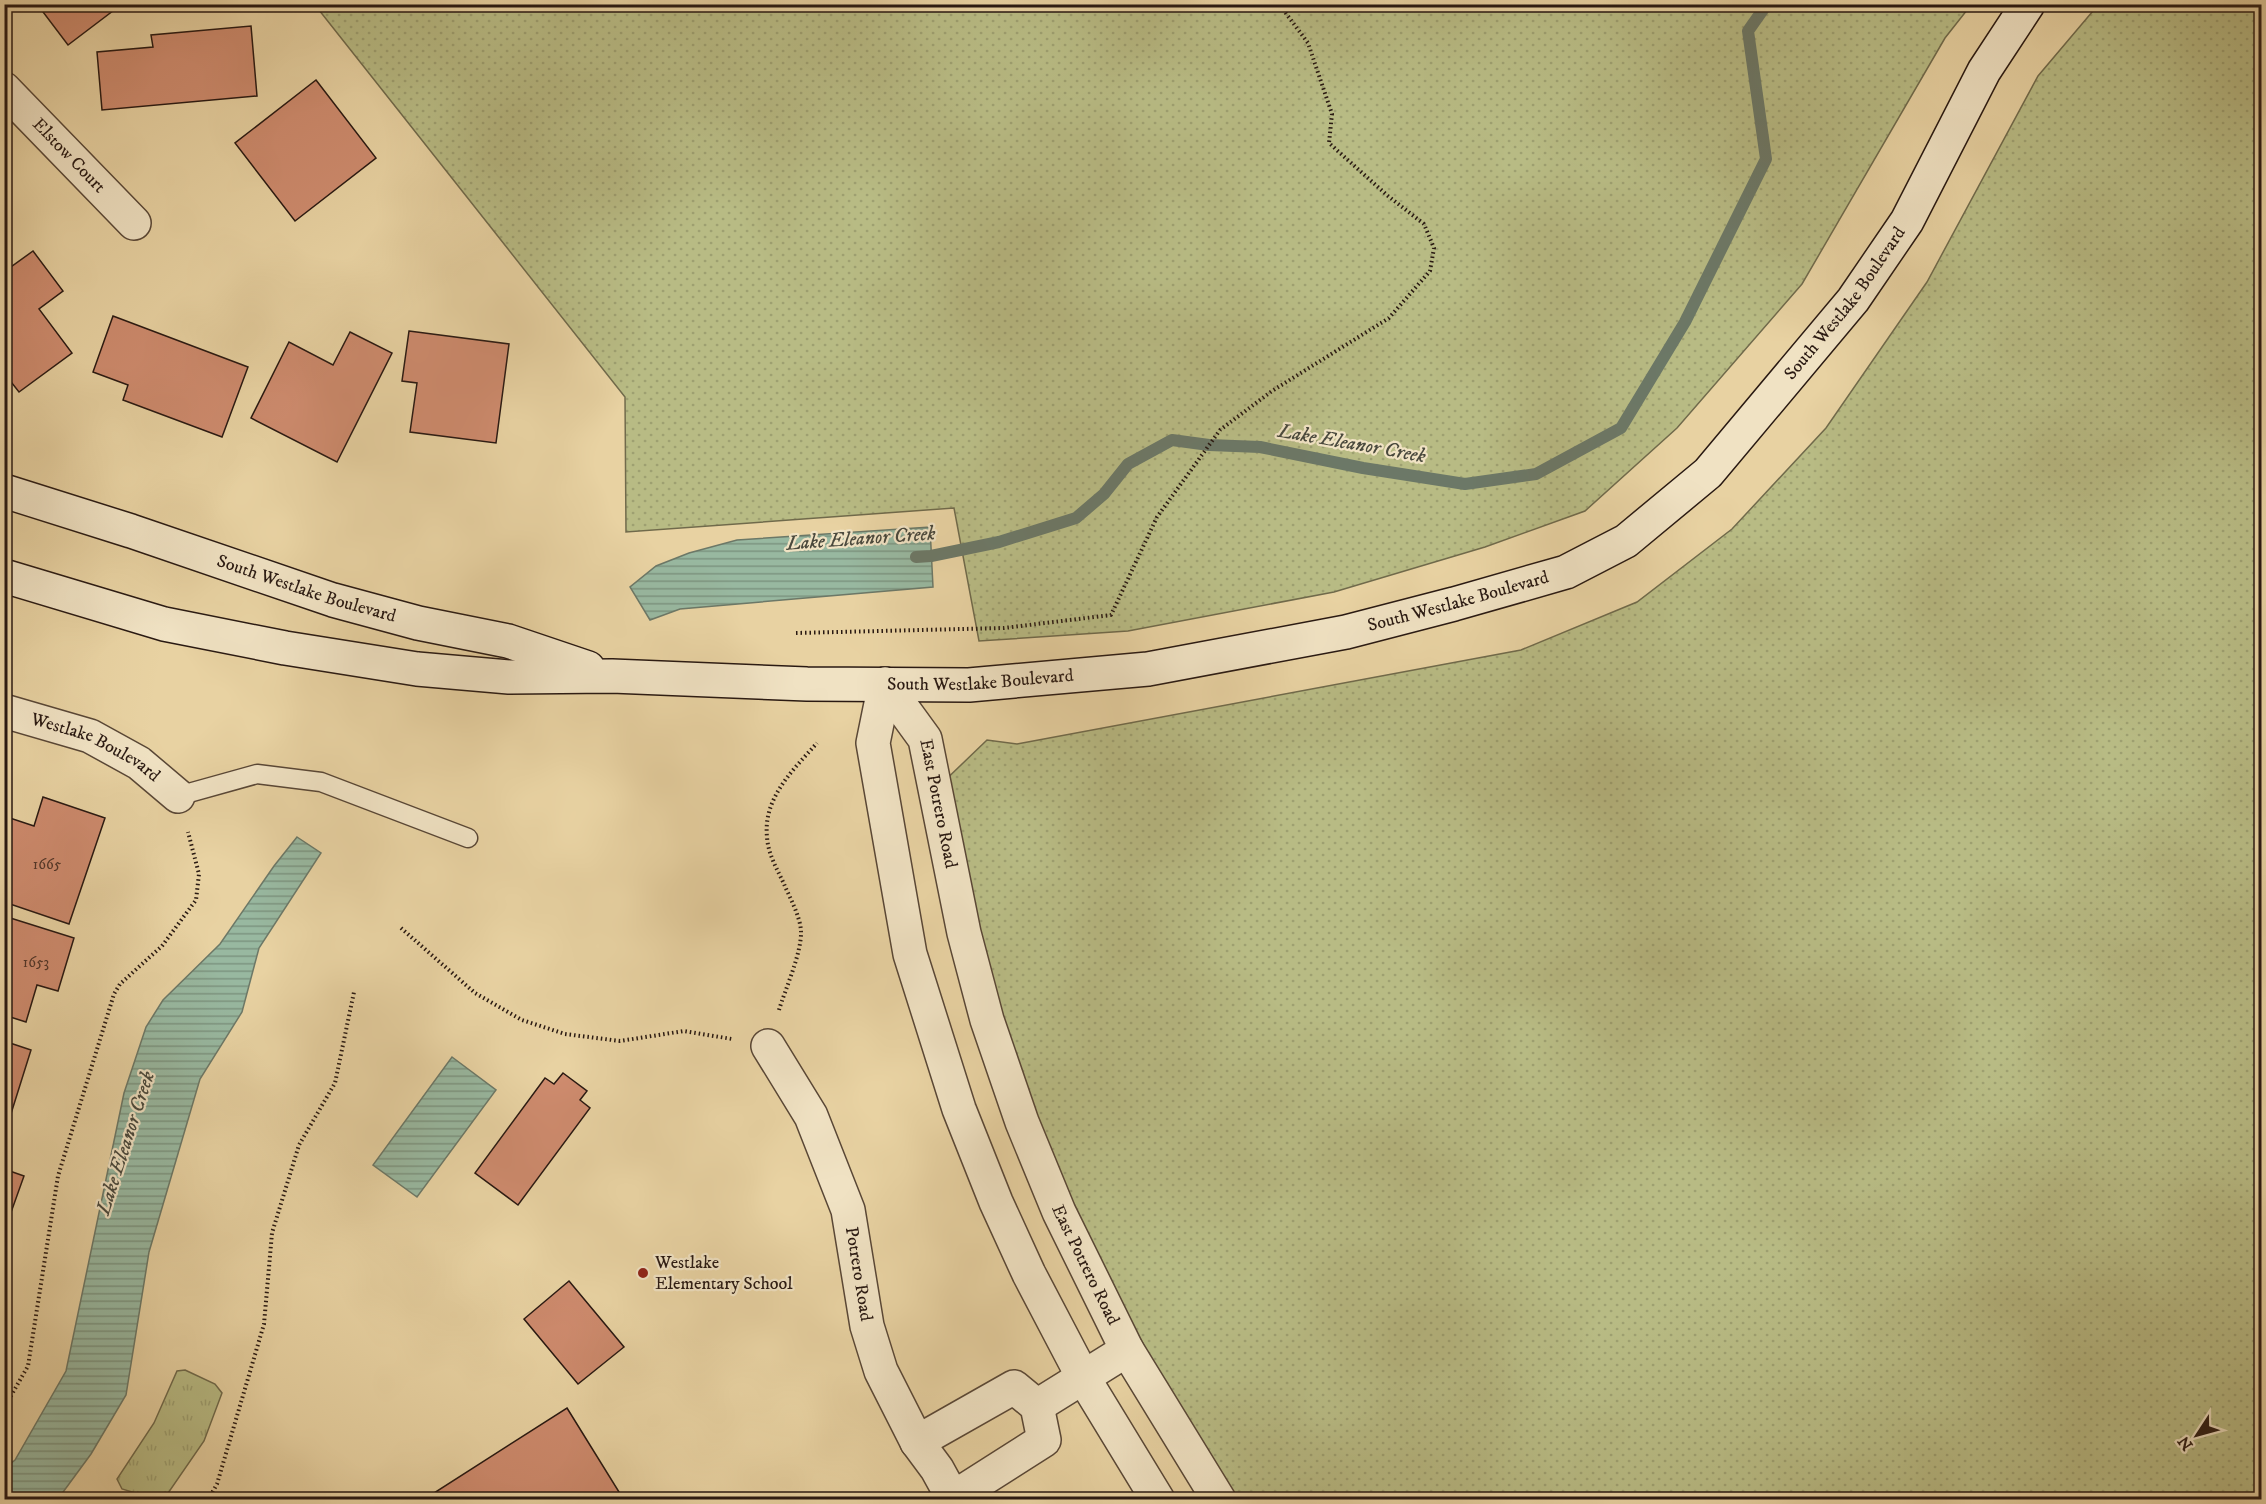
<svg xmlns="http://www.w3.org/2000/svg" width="2266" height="1504" viewBox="0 0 2266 1504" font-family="'IM FELL DW Pica',serif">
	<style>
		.grass { fill: url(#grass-dots); stroke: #706a4b; stroke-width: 1.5 }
		.park { fill: url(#park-tufts); stroke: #706a4b; stroke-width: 1.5 }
		.water { fill: url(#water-rules); stroke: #6c7867; stroke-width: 1.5 }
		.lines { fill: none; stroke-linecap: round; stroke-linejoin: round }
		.stream { stroke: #6c7867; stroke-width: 12 }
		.building { fill: #ce8b6e; stroke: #291912; stroke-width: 1.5 }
		.service-casing { stroke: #594736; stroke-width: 21 }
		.minor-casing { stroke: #594736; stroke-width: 36 }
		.tertiary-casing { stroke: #594736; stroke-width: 36 }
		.secondary-casing { stroke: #291912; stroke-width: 36 }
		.path { stroke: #291912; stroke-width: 4; stroke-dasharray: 1.5 3; stroke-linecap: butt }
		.service { stroke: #f0e2c3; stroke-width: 18 }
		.minor { stroke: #f0e2c3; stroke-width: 33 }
		.tertiary { stroke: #f0e2c3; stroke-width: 33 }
		.secondary { stroke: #f0e2c3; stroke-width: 33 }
		.poi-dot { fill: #8f2418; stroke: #f0e2c3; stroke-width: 2 }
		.labels { text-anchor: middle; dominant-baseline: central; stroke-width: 4.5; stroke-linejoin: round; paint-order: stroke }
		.number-label { font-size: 15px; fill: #523629 }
		.street-label { font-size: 18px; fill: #291912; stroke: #f0e2c3 }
		.poi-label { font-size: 18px; fill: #291912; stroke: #f0e2c3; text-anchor: start }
		.water-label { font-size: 20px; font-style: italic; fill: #4a493d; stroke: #f0e2c3 }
	</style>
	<defs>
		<pattern id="grass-dots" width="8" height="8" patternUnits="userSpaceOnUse" patternTransform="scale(1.5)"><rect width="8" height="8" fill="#b8bb84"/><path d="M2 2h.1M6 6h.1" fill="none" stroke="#9ea071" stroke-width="1.8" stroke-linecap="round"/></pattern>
		<pattern id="park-tufts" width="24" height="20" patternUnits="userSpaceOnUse" patternTransform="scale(1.5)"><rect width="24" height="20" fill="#b8bb84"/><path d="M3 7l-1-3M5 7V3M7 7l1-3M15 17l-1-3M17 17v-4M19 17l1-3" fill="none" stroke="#9ea071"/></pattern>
		<pattern id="water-rules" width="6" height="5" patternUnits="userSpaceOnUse" patternTransform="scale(1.5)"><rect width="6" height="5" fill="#98b8a0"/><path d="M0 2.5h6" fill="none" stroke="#7c9581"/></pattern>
	</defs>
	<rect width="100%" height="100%" fill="#e8d2a2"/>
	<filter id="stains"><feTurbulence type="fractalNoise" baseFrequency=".00333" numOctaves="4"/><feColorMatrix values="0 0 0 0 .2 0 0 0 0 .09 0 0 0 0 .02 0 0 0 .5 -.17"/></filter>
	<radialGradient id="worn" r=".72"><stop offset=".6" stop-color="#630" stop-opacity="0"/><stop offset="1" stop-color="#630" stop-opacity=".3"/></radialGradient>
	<g class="grass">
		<polygon points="315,5 1971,5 1945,38 1802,284 1677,428 1585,511 1485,547 1334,592 1128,631 979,641 954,508 626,532 625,397"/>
		<polygon points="2098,5 2261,5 2261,1499 1219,1499 1059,1212 935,790 987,740 1017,744 1521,650 1637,602 1732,529 1826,428 1927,282 2038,76"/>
	</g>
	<polygon class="park" points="185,1370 215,1384 222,1393 204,1441 164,1499 155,1499 122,1489 117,1479 154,1423 177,1371"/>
	<g class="water">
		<polygon points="930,527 933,587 680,609 650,620 630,587 656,566 689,553 737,540"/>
		<polygon points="297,837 321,853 259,948 242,1012 200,1079 149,1252 126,1395 91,1454 58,1499 5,1499 5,1468 15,1460 66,1371 124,1093 146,1027 163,1000 220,944 274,866"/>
		<polygon points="452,1057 496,1090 417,1197 373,1165"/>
	</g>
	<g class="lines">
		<polyline class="stream" points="916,557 931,556 999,542 1076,518 1104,494 1128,464 1172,440 1209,445 1260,447 1363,468 1465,484 1536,474 1621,428 1685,322 1766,159 1748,31 1767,4"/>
	</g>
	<g class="building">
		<polygon points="37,4 122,4 68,45"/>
		<polygon points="251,26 257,96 102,110 97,52 153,47 151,35"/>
		<polygon points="316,80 376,158 295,221 235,143"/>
		<polygon points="33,251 63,291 39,309 72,353 19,392 4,373 4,272"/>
		<polygon points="113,316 248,367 222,437 123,400 128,385 93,372"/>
		<polygon points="409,331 509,344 496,443 410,432 417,383 402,381"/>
		<polygon points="350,332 392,353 337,462 251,418 289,342 333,365"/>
		<polygon points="43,797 105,818 69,924 4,902 4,816 34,826"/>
		<polygon points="4,916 74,938 58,991 37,985 26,1022 4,1015"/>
		<polygon points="4,1041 31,1050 4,1136"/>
		<polygon points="563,1073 587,1091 580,1100 590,1108 518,1205 475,1173 545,1078 554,1084"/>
		<polygon points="4,1169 24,1176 4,1232"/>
		<polygon points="569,1281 624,1347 578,1384 524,1319"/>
		<polygon points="567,1408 624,1500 423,1500"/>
	</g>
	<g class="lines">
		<g class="service-casing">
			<polyline id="service" points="178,796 257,774 321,782 468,838"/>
		</g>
		<g class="minor-casing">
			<g id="minor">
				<path id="s1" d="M 4,89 L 134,223"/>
				<path id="s2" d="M 4,711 L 90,736 L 139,763 L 178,796"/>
				<path id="s3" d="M 768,1046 L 811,1116 L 848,1210 L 867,1326 L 881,1371 L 917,1442 L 937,1469 L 954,1500"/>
				<polyline points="1037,1406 1127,1350"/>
				<polyline points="917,1442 1014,1387 1037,1406 1044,1440 953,1498"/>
			</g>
		</g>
		<g class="tertiary-casing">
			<g id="tertiary">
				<path id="s4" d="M 885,684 L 925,739 L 964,933 L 987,1020 L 1022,1122 L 1059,1212 L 1127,1350 L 1219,1500"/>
				<polyline points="885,684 873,743 910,954 959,1109 996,1202 1029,1274 1083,1377 1158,1500"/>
			</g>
		</g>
		<g class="secondary-casing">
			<g id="secondary">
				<path id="s5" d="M 4,491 L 131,531 L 333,600 L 418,623 L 508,641 L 588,668"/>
				<path id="s6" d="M 4,576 L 164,624 L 285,648 L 417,669 L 509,677 L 612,676 L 807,684 L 969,685 L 1148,669 L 1346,632 L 1454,604 L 1566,572 L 1626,541 L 1708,473 L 1853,300 L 1907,221 L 1984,71 L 2028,4"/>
			</g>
		</g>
		<g class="path">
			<polyline points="796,633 1004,628 1111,615 1157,517 1220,430 1272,391 1389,318 1430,271 1434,248 1424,224 1388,196 1329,143 1332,114 1308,43 1279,4"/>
			<polyline points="401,928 475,993 522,1020 565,1034 620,1041 684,1031 732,1039"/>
			<path d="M 779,1010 C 785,990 802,952 801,931 C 800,916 790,898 784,884 C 777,869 768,854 767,837 C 763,798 793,770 817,743"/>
			<polyline points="4,1408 28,1366 58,1176 114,994 120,984 162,946 196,900 199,874 188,832"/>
			<polyline points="208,1500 217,1484 264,1324 272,1233 299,1145 335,1083 354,992"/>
		</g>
		<use href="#service" class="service"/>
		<use href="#minor" class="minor"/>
		<use href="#tertiary" class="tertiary"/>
		<use href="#secondary" class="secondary"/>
	</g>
	<circle class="poi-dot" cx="643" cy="1273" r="6"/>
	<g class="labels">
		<g class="number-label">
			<text x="47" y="864">1665</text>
			<text x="36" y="962">1653</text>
		</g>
		<g class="street-label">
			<text stroke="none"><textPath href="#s1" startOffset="93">Elstow Court</textPath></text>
			<text stroke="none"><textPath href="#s6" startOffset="1978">South Westlake Boulevard</textPath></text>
			<text stroke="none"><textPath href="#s5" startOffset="318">South Westlake Boulevard</textPath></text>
			<text stroke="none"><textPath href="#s6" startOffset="1474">South Westlake Boulevard</textPath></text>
			<text stroke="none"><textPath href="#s6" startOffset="988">South Westlake Boulevard</textPath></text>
			<text stroke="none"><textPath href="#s2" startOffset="99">Westlake Boulevard</textPath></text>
			<text stroke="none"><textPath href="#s4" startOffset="134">East Potrero Road</textPath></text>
			<text stroke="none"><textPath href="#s4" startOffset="620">East Potrero Road</textPath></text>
			<text stroke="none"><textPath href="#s3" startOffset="248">Potrero Road</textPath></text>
		</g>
		<g class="poi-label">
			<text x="655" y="1263">Westlake<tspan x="655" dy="21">Elementary School</tspan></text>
		</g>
		<g class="water-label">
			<text transform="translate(1352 444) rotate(10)">Lake Eleanor Creek</text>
			<text transform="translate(861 539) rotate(-4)">Lake Eleanor Creek</text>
			<text transform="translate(126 1143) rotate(-72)">Lake Eleanor Creek</text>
		</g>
	</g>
	<rect width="2266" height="1504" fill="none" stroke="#e8d2a2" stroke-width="24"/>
	<rect x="6" y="6" width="2254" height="1492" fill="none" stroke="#291912" stroke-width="3"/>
	<rect x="12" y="12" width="2242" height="1480" fill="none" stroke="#291912" stroke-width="1.5"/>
	<g transform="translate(2197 1435) rotate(234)" stroke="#f0e2c3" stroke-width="4.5" paint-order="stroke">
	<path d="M0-4.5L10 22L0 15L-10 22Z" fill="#291912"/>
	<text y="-9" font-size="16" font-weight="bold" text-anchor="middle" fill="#291912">N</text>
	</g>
	<rect width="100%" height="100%" filter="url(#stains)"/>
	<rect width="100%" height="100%" fill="url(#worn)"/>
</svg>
